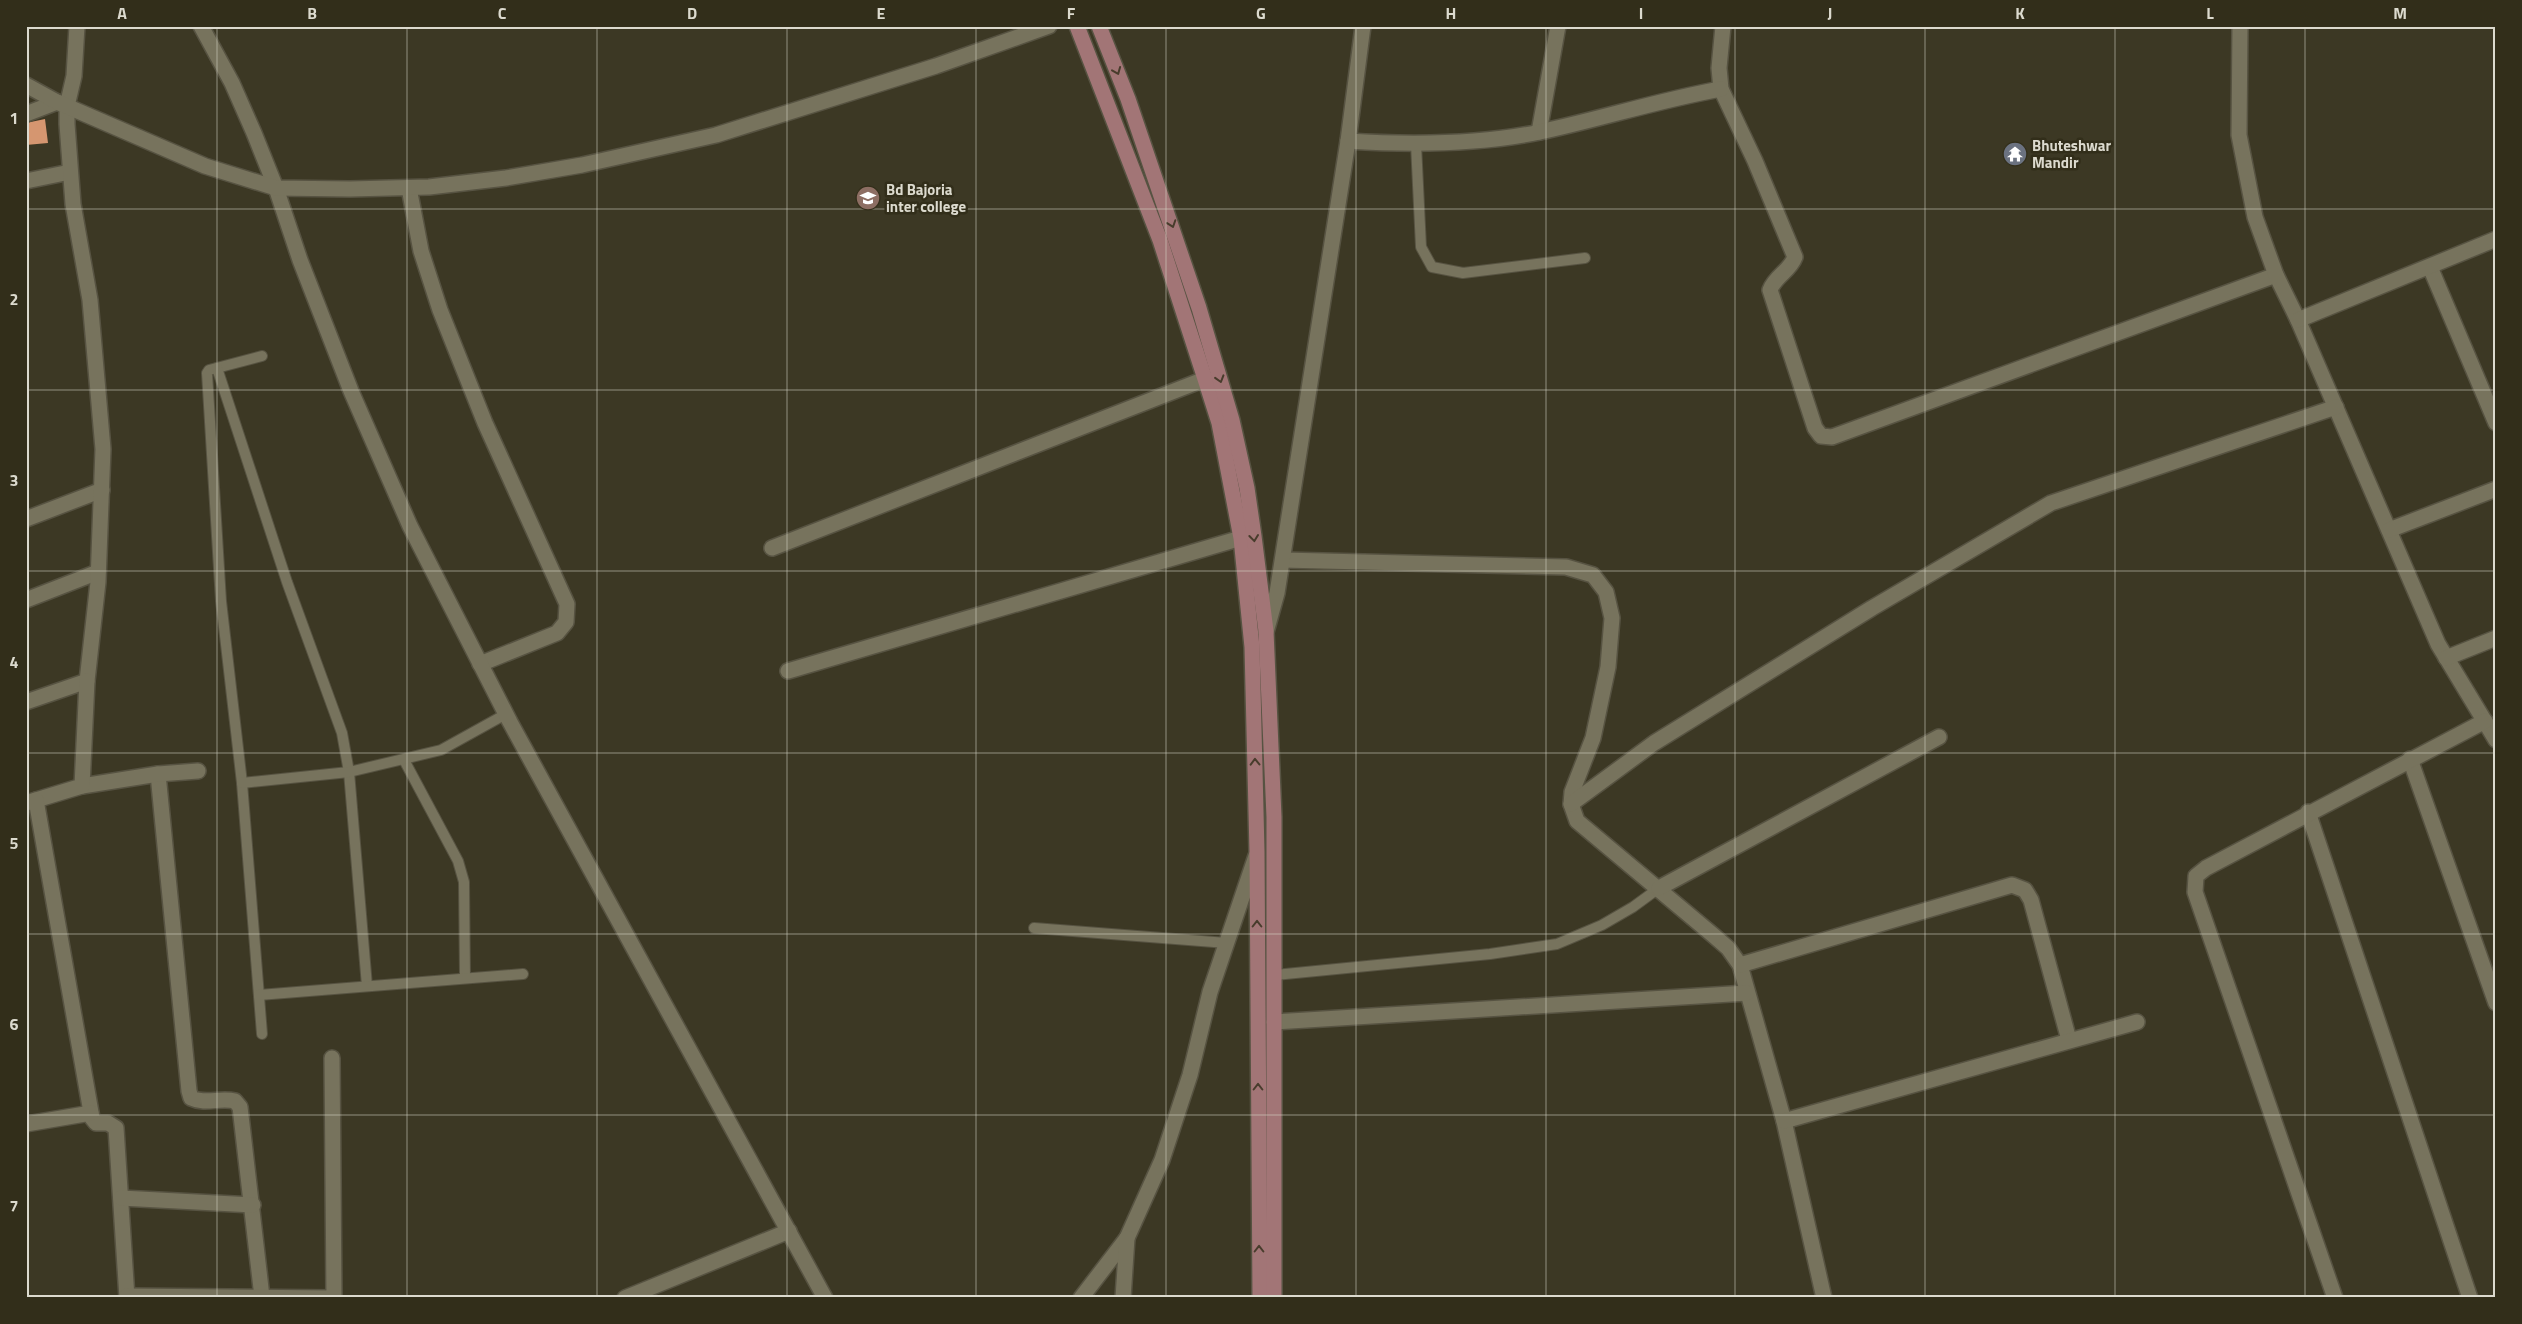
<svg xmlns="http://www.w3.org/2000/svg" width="2522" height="1324" viewBox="0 0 2522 1324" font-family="'Titillium Web',sans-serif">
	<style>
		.building { fill: #d59670 }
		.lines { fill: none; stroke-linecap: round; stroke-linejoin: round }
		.service-casing { stroke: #575342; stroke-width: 12 }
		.minor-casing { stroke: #575342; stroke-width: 18 }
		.tertiary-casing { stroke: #575342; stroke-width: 18 }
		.primary-casing { stroke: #575342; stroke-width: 18 }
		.service { stroke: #77735d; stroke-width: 10 }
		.minor { stroke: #77735d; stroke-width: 15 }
		.tertiary { stroke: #77735d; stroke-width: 15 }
		.primary { stroke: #a27576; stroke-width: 15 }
		.oneway { stroke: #483c2c }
		.grid { fill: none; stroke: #dcdace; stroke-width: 1; stroke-opacity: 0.55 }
		.labels { text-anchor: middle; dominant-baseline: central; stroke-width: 5; stroke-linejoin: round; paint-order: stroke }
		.poi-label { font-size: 15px; font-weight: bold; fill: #dcdace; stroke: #322e1a; text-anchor: start }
		.neatline { fill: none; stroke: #dcdace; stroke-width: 2 }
		.grid-label { font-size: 16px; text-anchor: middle; font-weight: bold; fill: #dcdace }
	</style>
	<rect width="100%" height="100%" fill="#3c3824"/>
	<polygon class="building" points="45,119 48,143 26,145 26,123"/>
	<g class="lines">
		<g class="service-casing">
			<g id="service">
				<polyline points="1416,144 1421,247 1432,267 1463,273 1585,258"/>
				<polyline points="262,356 209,370 207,373 221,601 242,783 262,1034"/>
				<polyline points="217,368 287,582 342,733 349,772 367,986"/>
				<polyline points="404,760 458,861 464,882 465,978"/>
				<polyline points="242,783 349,772 441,750 506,714"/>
				<polyline points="1034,928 1227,943"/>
				<polyline points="1275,975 1490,954 1557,944 1602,925 1633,907 1659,888"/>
				<polyline points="259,995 523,974"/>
			</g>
		</g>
		<g class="minor-casing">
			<g id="minor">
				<path d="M 1723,26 L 1719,68 L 1721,89 L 1755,161 L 1795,257 C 1790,271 1775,276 1770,290 L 1815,428 L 1821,436 L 1832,437 L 2276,275"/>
				<polyline points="2240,26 2239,135 2255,217 2276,275 2298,320 2438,644 2496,740"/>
				<polyline points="26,114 57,102"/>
				<polyline points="1539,132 1558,26"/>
				<path d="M 1348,141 C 1412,145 1477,145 1540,132 C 1601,119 1659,100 1721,89"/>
				<polyline points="26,181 70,172"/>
				<polyline points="409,188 421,251 440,310 485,423 567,604 566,622 557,633 480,664"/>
				<polyline points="2430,267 2496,423"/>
				<polyline points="2298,320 2496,239"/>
				<polyline points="26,519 102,490"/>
				<polyline points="2389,530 2496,489"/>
				<polyline points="772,548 1205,379"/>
				<polyline points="1283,560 1566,567 1593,575 1606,592 1612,618 1608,667 1593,738 1572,792 1571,804 1577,821 1713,935 1728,948 1740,965 1784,1121 1824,1298"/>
				<polyline points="26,600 98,572"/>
				<polyline points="2446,658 2496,638"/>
				<polyline points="788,671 1241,538"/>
				<polyline points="26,702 87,681 98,582 103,449 90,300 73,204 67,124 67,106 74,76 77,26"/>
				<polyline points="2410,759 2496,1003"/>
				<path d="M 158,774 L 189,1091 L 191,1098 C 206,1105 220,1097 235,1101 L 240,1107 L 262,1297"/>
				<polyline points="82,786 158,774 198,771"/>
				<polyline points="36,800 82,786 87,681"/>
				<polyline points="26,803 36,800 92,1118 96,1123 108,1123 116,1128 127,1298"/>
				<polyline points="1571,804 1654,743 1872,608 2051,503 2336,407"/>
				<polyline points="2308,812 2470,1298"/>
				<polyline points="1659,888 1939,737"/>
				<polyline points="1740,965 2012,885 2025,890 2031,900 2069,1040"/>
				<polyline points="1274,1022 1747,993"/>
				<polyline points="1784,1121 2137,1022"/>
				<polyline points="26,1124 91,1113"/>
				<polyline points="121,1198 253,1205"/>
				<polyline points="127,1296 334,1298 332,1058"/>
				<polyline points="625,1298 789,1231"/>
				<polyline points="1081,1298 1127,1238 1162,1160 1190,1075 1210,992 1256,856"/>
				<polyline points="1123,1298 1127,1238"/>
				<polyline points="2335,1298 2195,892 2196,876 2206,868 2485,721"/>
			</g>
		</g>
		<g class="tertiary-casing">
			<g id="tertiary">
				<polyline points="201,26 232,83 254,133 276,188 300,260 351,391 410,526 510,722 825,1298"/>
				<polyline points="26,85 57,102 205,166 276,188 350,189 429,187 506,178 582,165 716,135 936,66 1049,26"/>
				<polyline points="1266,632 1277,593 1348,141 1363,26"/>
			</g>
		</g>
		<g class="primary-casing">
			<g id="primary">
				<polyline points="1077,26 1160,240 1205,379 1219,423 1241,538 1252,647 1257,852 1260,1298"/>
				<polyline points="1099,26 1128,99 1199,308 1232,420 1247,488 1254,536 1266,631 1274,817 1274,1298"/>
			</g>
		</g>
		<use href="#service" class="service"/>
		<use href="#minor" class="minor"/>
		<use href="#tertiary" class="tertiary"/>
		<use href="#primary" class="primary"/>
	</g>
	<defs><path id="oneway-chevron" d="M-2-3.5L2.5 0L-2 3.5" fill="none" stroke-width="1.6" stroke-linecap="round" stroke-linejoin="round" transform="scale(1.25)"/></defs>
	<g class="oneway">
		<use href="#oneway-chevron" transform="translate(1117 71) rotate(68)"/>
		<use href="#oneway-chevron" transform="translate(1172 224) rotate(71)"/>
		<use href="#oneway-chevron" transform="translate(1220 379) rotate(73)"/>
		<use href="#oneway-chevron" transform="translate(1254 538) rotate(83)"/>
		<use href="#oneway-chevron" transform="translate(1255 762) rotate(-91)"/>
		<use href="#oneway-chevron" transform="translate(1257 924) rotate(-90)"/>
		<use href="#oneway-chevron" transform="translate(1258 1087) rotate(-90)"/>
		<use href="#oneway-chevron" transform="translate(1259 1249) rotate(-90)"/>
	</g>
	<path class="grid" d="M 217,26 L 217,1298M 407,26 L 407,1298M 597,26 L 597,1298M 787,26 L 787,1298M 976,26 L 976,1298M 1166,26 L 1166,1298M 1356,26 L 1356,1298M 1546,26 L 1546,1298M 1735,26 L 1735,1298M 1925,26 L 1925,1298M 2115,26 L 2115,1298M 2305,26 L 2305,1298M 26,209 L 2496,209M 26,390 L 2496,390M 26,571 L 2496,571M 26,753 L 2496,753M 26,934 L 2496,934M 26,1115 L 2496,1115"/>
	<defs>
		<g id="temple-disc" transform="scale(1.25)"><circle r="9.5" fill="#6b7280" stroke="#322e1a"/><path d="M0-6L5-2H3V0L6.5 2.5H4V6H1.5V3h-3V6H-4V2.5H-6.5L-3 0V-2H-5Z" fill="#fff"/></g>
		<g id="school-disc" transform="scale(1.25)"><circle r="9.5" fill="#8d6e63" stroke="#322e1a"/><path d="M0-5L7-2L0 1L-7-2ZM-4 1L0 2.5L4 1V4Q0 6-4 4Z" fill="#fff"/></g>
	</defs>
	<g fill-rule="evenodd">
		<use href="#temple-disc" x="2015" y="154"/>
		<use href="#school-disc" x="868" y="198"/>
	</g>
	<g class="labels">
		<g class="poi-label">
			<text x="2032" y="145">Bhuteshwar<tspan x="2032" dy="17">Mandir</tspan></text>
			<text x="886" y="189">Bd Bajoria<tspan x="886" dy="17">inter college</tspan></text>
		</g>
	</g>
	<rect width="2522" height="1324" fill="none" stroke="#322e1a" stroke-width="55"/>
	<rect x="28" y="28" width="2466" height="1268" class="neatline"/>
	<g class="grid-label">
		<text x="122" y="19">A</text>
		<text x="312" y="19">B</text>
		<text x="502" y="19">C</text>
		<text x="692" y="19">D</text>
		<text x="881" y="19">E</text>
		<text x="1071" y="19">F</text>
		<text x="1261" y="19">G</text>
		<text x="1451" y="19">H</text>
		<text x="1641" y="19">I</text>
		<text x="1830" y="19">J</text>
		<text x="2020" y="19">K</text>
		<text x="2210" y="19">L</text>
		<text x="2400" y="19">M</text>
		<text x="14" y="124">1</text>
		<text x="14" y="305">2</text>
		<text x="14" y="486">3</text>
		<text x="14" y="668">4</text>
		<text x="14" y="849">5</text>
		<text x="14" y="1030">6</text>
		<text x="14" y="1212">7</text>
	</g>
</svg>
